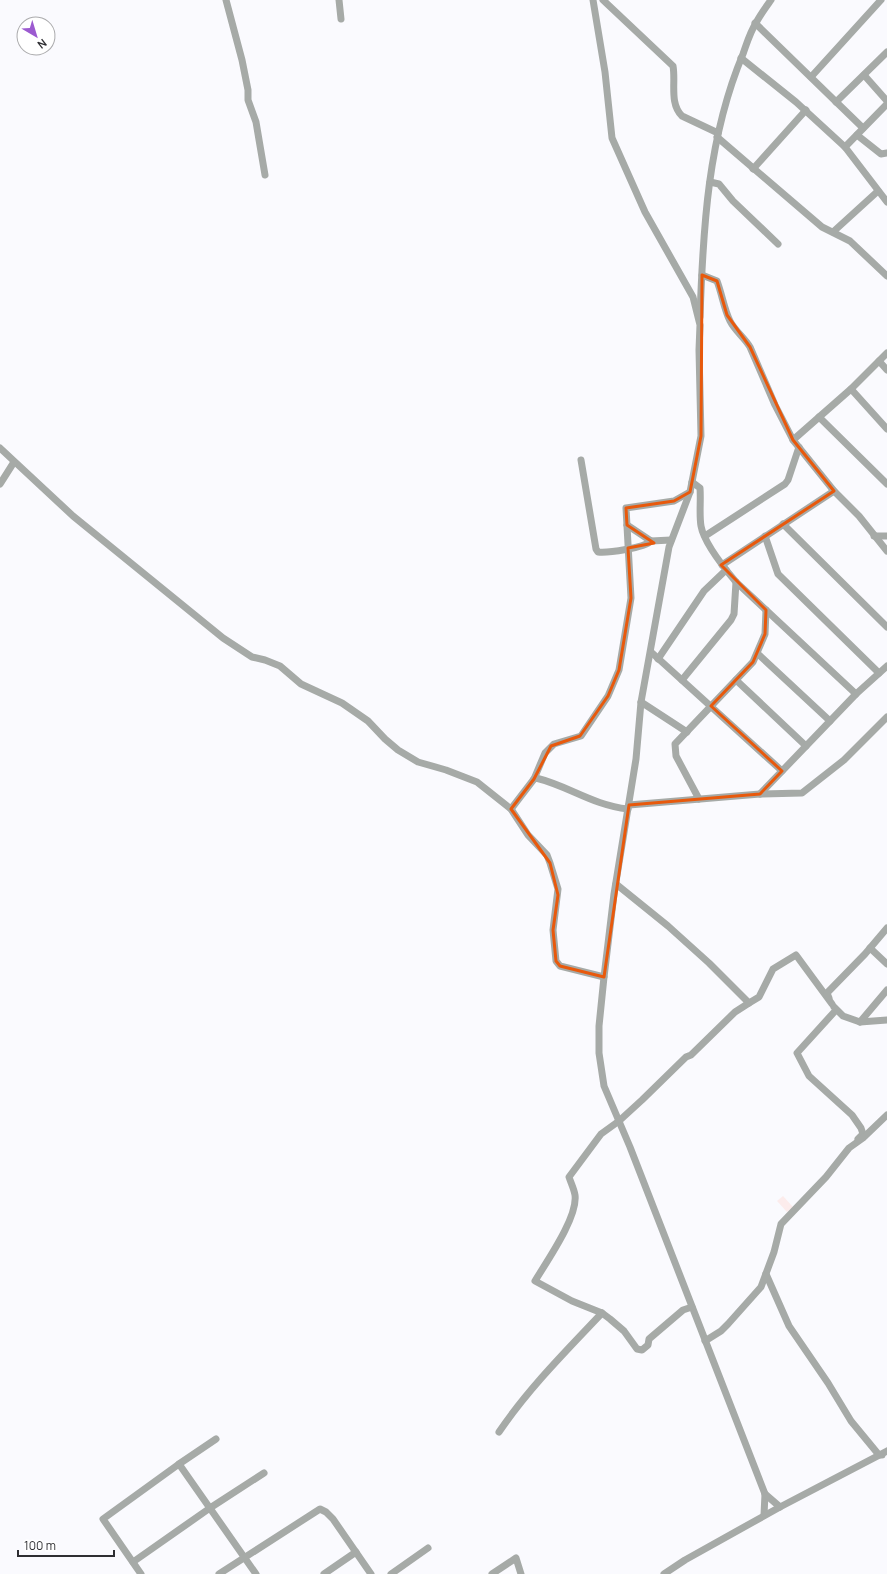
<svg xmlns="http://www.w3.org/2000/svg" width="887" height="1574" viewBox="0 0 887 1574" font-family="Manrope,sans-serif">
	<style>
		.commercial { fill: #fcecec }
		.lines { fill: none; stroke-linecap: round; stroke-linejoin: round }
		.minor { stroke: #a6aaa7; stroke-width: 7 }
		.marked { fill: none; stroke: #e8590c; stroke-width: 3; stroke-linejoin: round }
	</style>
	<rect width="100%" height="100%" fill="#fafafe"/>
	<polygon class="commercial" points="783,1196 793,1207 787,1212 777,1201"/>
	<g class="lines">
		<g class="minor">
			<polyline points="226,0 242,60 248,90 248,100 256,122 265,175"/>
			<polyline points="339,0 341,19"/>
			<polyline points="593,0 605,72 612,138 645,212 693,297 700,325 699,350 701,436 690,492 669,547 641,702 636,759 614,894 604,977 599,1026 599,1053 604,1086 630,1147 765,1494 764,1515"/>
			<path d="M 603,0 L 673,66 C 676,82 669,103 682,116 L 718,133"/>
			<polyline points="755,23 863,128"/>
			<polyline points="741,58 796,102 845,147 887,202"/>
			<polyline points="864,75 887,101"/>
			<polyline points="811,77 881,0"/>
			<polyline points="836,102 887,52"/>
			<polyline points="857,135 881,154 887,153"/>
			<polyline points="717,137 822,227 850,241 887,276"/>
			<polyline points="845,147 887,104"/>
			<polyline points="753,169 806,110"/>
			<polyline points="710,182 719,184 733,201 778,244"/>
			<polyline points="833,232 878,191"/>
			<path d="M 702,275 L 717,281 C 722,294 724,309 730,321 C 735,331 744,337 750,347 L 775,405 L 793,440 L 834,491 L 859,516 L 887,551"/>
			<path d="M 700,317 C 703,228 708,137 743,54 C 747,43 750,32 756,23 C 760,15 766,7 771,0"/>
			<polyline points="879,361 887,370"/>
			<polyline points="851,389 887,429"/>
			<polyline points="819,417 887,484"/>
			<polyline points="793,440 851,389 887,353"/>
			<polyline points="0,448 73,516 223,638 252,657 265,660 280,666 301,684 342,703 368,721 385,739 398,750 418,762 446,770 477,782 511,809 528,835 547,855 550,863 558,889 553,930 556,961 560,966 604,977"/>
			<path d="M 581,460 L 596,549 L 598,552 C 608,553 644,548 651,541"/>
			<path d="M 692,482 L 700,488 C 701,501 699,514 701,526 C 704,543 725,569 736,582 L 856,694"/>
			<polyline points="0,484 14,462"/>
			<polyline points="783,524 887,627"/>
			<polyline points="627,525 651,541 671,540"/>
			<polyline points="705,536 785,484 788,480 799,447"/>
			<polyline points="765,536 778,574 879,673"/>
			<polyline points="874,536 887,536"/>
			<polyline points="722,565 834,491"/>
			<polyline points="651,652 782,771"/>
			<polyline points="758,654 830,721"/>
			<polyline points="658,659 704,591 726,570"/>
			<polyline points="682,680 731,620 734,614 736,582"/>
			<polyline points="736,680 806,746"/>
			<polyline points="641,702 687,732"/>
			<path d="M 534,779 L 536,778 C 569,786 592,805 628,809"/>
			<polyline points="760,794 856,694 887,666"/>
			<polyline points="699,799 676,756 675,744 753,662 765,634 766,610"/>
			<polyline points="629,805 760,794 802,793 844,760 887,717"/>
			<polyline points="511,809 534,779 545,753 554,744 581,736 608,696 619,670 631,598 626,508 674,501 690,492"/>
			<polyline points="616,884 668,926 709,963 749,1003 759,997 773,969 796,955 832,1004"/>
			<polyline points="870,948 887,964"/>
			<polyline points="829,998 827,993 865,954 887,928"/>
			<polyline points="834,1007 843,1016 860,1022 887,1020"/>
			<polyline points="836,1010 797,1053 809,1076 852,1115 861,1128 863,1134 858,1139"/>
			<polyline points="860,1022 887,990"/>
			<polyline points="766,1274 789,1326 828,1383 851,1421 879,1455 882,1455"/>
			<path d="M 692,1307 L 683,1310 L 649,1339 L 648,1345 L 642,1350 L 637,1349 L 624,1331 L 610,1319 L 602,1313 L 572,1301 L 535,1281 C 547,1261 578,1217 575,1195 C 574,1189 571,1183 569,1177 L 601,1134 L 619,1121 L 642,1100 L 686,1057 L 691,1055 L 735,1012 L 749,1003"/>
			<polyline points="705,1341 721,1331 728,1324 761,1287 774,1252 781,1224 826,1177 849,1148 863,1138 887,1115"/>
			<path d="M 499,1432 C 528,1389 566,1351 602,1313"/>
			<polyline points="179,1464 216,1439"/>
			<polyline points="765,1494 780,1507"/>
			<polyline points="133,1562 210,1508 264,1473"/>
			<polyline points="141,1574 103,1519 179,1464 256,1574"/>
			<polyline points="219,1574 320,1509 326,1512 333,1519 371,1574"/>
			<polyline points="324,1574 356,1552"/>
			<polyline points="391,1574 428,1548"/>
			<polyline points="492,1574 516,1558 521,1574"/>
			<polyline points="664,1574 685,1560 780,1507 887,1451"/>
		</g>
	</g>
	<path class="marked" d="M 702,275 L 717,281 L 727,315 L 750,347 L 793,440 L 834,491 L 721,565 L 766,610 L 765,634 L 753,662 L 711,706 L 782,771 L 760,794 L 629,805 L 604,977 L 560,966 L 556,961 L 553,930 L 558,895 L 550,863 L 511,809 L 534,779 L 551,746 L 580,736 L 608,696 L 619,670 L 631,598 L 628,548 L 654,543 L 627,525 L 626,508 L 674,501 L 690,492 L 701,436 Z"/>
	<g transform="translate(36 36) rotate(142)"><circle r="19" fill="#ffffff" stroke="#ababad"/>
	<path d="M0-3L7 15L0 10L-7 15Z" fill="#9c5ad0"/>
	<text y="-6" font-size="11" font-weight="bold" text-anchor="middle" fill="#2e2e32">N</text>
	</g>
	<path d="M18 1550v6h96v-6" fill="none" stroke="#2e2e32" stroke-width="2"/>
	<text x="24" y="1550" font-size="12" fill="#2e2e32" stroke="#ffffff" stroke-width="3" paint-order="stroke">100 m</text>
</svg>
